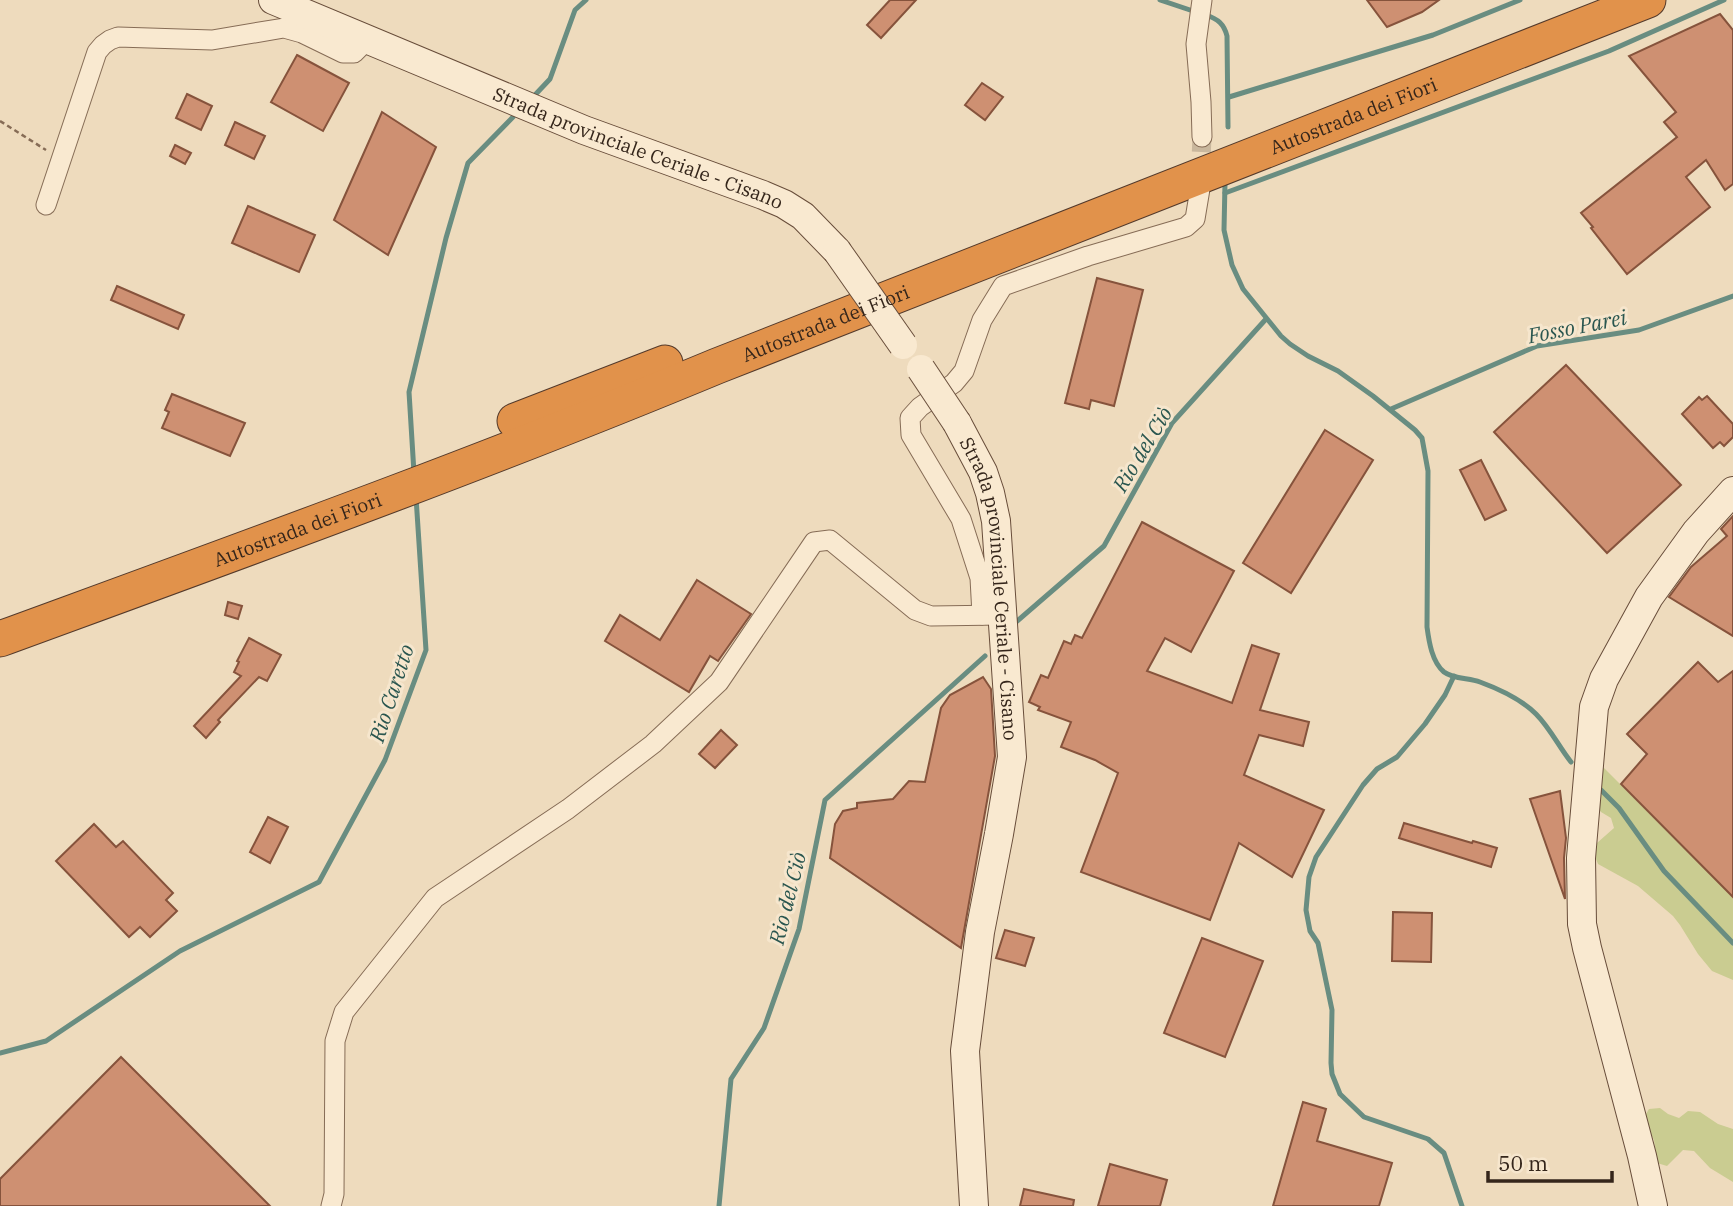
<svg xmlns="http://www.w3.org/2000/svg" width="1733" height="1206" viewBox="0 0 1733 1206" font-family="'IBM Plex Serif',serif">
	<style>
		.green { fill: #cacc91 }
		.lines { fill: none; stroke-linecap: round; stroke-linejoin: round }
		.stream { stroke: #698d81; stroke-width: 5 }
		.building { fill: #ce9072; stroke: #86533c; stroke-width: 2 }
		.street-tunnel { stroke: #c9b79d; stroke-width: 19; stroke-dasharray: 19 10; stroke-linecap: butt }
		.street-casing { stroke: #866c56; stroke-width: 21 }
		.secondary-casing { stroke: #684d3a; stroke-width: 30 }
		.highway-casing { stroke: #543a2b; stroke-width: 37 }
		.path { stroke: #866c56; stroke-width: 2.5; stroke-dasharray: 5 3.5; stroke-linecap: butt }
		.street { stroke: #f9e9d0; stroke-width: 19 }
		.secondary { stroke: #f9e9d0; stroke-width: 28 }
		.highway { stroke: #e1924b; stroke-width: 35 }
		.secondary-bridge-casing { stroke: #684d3a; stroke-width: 30; stroke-linecap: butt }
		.secondary-bridge { stroke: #f9e9d0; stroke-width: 28 }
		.labels { text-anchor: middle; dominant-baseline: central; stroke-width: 6; stroke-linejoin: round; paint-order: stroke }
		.street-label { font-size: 19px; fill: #35261b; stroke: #f6e6cd }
		.water-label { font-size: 21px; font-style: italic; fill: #2a564f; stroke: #f6e6cd }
	</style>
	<rect width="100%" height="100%" fill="#eedbbd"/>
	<g class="green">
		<polygon points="1599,763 1733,897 1733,980 1712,971 1698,954 1680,925 1673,916 1638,886 1598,864 1594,854 1597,843 1614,828 1611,818 1601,812 1593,802"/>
		<polygon points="1660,1108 1668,1114 1679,1118 1688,1111 1700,1112 1718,1124 1733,1129 1733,1182 1710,1168 1694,1151 1683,1150 1667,1166 1657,1163 1654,1140 1643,1119 1649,1109"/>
	</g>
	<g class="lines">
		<g class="stream">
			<polyline points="1160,0 1196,12"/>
			<path d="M 1206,15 C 1218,19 1224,24 1227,36 L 1228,127"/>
			<polyline points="534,96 550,79 575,10 586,0"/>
			<polyline points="1229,97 1433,35 1520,0"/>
			<path d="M 1225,183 L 1224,230 L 1232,265 L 1243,289 L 1281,336 L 1290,344 L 1308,356 L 1338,371 L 1373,396 L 1415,430 L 1422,438 L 1428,471 L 1427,627 C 1429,642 1432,662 1444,672 C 1453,679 1469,678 1480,682 C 1499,689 1522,700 1536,714 C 1550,728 1559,747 1571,762"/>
			<polyline points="1225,193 1609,51 1724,0"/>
			<polyline points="1391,409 1537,346 1639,330 1733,296"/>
			<polyline points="414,473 409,392 446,238 468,163 513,117"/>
			<polyline points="1016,622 1104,546 1172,423 1266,319"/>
			<polyline points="1454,676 1445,695 1425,724 1397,757 1377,769 1363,785 1316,857 1309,877 1306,910 1310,931 1318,943 1332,1010 1331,1063 1332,1074 1340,1094 1364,1117 1428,1139 1444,1153 1462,1206"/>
			<polyline points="1601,790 1619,808 1664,871 1733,943"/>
			<polyline points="0,1053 46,1041 180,951 319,882 385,760 426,650 416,497"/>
			<polyline points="719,1206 731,1079 764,1028 799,929 825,800 985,656"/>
		</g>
	</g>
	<g class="building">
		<polygon points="890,0 916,0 881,38 867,25"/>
		<polygon points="1367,0 1439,0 1422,12 1387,27"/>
		<polygon points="1720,14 1733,30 1733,184 1725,190 1706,160 1686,177 1710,207 1627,274 1591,228 1593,227 1581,213 1677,137 1664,122 1676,112 1629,56"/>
		<polygon points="297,55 349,83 323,131 271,102"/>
		<polygon points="982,83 1003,97 985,120 965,105"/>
		<polygon points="187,94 212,106 201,130 176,118"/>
		<polygon points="382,112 436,147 388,255 334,220"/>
		<polygon points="235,122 265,136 254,159 225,145"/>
		<polygon points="175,145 191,153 185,164 170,156"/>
		<polygon points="248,206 315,235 299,272 232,243"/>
		<polygon points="1097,278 1143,290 1114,406 1091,400 1089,409 1065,403"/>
		<polygon points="117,286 184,315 178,329 111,300"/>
		<polygon points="1566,365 1681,485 1607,553 1494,432"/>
		<polygon points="172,394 245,423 230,456 162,428 169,412 165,410"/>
		<polygon points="1707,396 1733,424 1733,437 1724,446 1720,442 1713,448 1682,414 1699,397 1702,400"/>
		<polygon points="1325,430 1373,460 1291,593 1243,563"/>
		<polygon points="1481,460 1506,510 1485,520 1460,470"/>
		<polygon points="1733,516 1733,636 1669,597 1691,567 1727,536 1721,529"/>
		<polygon points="1142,522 1234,571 1191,652 1165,638 1147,671 1232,703 1252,645 1279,654 1260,710 1309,722 1303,746 1259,735 1244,775 1324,810 1292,877 1239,843 1210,920 1081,872 1118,773 1095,760 1061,747 1071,722 1038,710 1040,707 1029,702 1041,675 1048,678 1064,641 1071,644 1075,635 1082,638"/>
		<polygon points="697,580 751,614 718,661 710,656 689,692 605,641 620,615 660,640"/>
		<polygon points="228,602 242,606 238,619 225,615"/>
		<polygon points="249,638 281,655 267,681 259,677 218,720 220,722 206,738 194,726 241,676 234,672 239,662 237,661"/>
		<polygon points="1698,662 1718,682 1733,671 1733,897 1621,784 1647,754 1627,734"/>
		<polygon points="983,677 991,689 995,756 961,948 830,858 835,824 843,811 857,808 857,803 893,799 909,781 925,782 941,708 950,695"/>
		<polygon points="721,730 737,745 715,768 699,754"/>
		<polygon points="1560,791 1566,838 1564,858 1565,899 1530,799"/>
		<polygon points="268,817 288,827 270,863 250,852"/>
		<polygon points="1404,823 1472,843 1473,841 1497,848 1491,867 1399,838"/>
		<polygon points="94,824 116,847 123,841 173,893 166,900 177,911 150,937 140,927 129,937 56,861"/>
		<polygon points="1393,912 1432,913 1431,962 1392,961"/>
		<polygon points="1005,930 1034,938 1025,966 996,958"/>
		<polygon points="1202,938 1263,961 1225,1057 1164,1033"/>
		<polygon points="121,1057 270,1206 0,1206 0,1179"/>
		<polygon points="1303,1102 1326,1109 1317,1141 1392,1163 1379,1206 1273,1206"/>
		<polygon points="1110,1164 1167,1180 1160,1206 1098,1206"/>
		<polygon points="1024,1189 1074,1200 1073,1206 1020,1206"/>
	</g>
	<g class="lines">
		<polyline class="street-tunnel" points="1200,181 1202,137"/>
		<g class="street-casing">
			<g id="street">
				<polyline points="1202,137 1201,102 1196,44 1202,0"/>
				<polyline points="46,205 97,52 103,45 110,40 118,37 212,40 284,28 302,33 343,53 354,53 367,40"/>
				<polyline points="982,615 980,578 961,519 911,435 910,418 920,407 954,383 964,371 982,320 1003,286 1088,256 1186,227 1195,219 1200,189"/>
				<polyline points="331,1206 334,1194 335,1041 344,1012 435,898 568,809 653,744 719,682 814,542 830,540 915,610 931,616 1002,615"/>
			</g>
		</g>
		<g class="secondary-casing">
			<g id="secondary">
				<path id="s1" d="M 273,0 L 584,130 L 763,195 L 784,204 L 803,216 L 837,251"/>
				<path id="s2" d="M 957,423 L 983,472 L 990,493 L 996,521 L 1012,757 L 999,834 L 980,932 L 965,1051 L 974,1206"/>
				<polyline points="1653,1206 1642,1156 1587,948 1582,924 1581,858 1594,707 1604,679 1649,597 1696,532 1733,491"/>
			</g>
		</g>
		<g class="highway-casing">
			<g id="highway">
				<polyline points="515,421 665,363"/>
				<path id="s3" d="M 0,639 C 240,551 481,464 717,366 L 1648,0"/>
			</g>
		</g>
		<polyline class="path" points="0,121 46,150"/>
		<use href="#street" class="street"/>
		<use href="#secondary" class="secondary"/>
		<use href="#highway" class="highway"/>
		<g class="secondary-bridge-casing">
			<g id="secondary-bridge">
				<polyline points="837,251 903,345"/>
				<polyline points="921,369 957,423"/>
			</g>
		</g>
		<use href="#secondary-bridge" class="secondary-bridge"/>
	</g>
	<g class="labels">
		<g class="street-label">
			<text stroke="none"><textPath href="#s3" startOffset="1451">Autostrada dei Fiori</textPath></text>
			<text stroke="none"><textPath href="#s1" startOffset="394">Strada provinciale Ceriale - Cisano</textPath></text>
			<text stroke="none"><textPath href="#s3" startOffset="884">Autostrada dei Fiori</textPath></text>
			<text stroke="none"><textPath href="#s3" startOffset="317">Autostrada dei Fiori</textPath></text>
			<text stroke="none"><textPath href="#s2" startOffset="172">Strada provinciale Ceriale - Cisano</textPath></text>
		</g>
		<g class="water-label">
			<text transform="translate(1577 326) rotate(-11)">Fosso Parei</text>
			<text transform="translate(1142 449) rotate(-59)">Rio del Ciò</text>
			<text transform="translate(391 693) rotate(-72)">Rio Caretto</text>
			<text transform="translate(787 898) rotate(-76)">Rio del Ciò</text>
		</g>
	</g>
	<path d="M1488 1171v10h124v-10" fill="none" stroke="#35261b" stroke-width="3.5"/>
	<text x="1498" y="1171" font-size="21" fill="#35261b" stroke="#f6e6cd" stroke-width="5" paint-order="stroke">50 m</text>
</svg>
